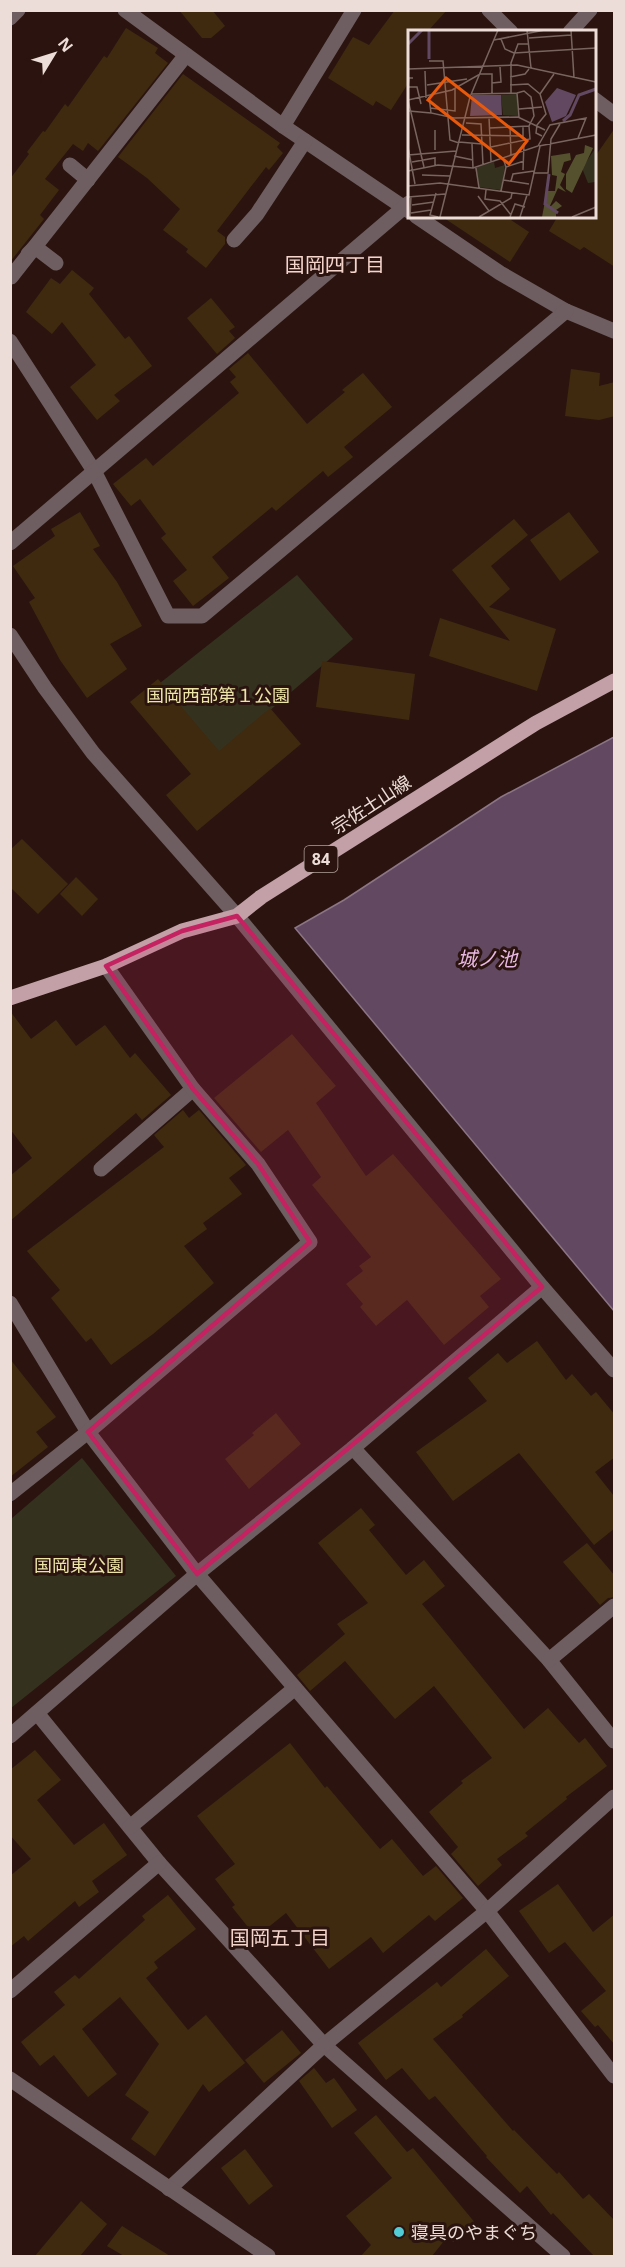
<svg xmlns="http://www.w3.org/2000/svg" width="625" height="2267" viewBox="0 0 625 2267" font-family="'Noto Sans','Noto Sans JP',sans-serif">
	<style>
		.green { fill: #34321f }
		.water { fill: #624961; stroke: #8c7585; stroke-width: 1.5 }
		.building { fill: #3f2a10 }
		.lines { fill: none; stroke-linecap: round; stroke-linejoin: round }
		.minor { stroke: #6e5d61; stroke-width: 15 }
		.tertiary { stroke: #6e5d61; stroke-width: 15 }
		.primary { stroke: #c3a0a8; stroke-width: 15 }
		.marked { fill: #c42261; fill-opacity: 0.2; stroke: #c42261; stroke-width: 4.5; stroke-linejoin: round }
		.poi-dot { fill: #52ccd5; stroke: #2b140f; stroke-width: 2 }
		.labels { text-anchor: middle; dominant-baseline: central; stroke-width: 6; stroke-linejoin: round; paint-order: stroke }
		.shield { fill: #2b140f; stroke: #b3a19c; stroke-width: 1.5 }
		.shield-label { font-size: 16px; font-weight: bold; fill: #edddd8 }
		.park-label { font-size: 18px; fill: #ece5a6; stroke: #2b140f }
		.street-label { font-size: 18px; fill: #edddd8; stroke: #2b140f }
		.poi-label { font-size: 18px; fill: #edddd8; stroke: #2b140f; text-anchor: start }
		.neighbourhood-label { font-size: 20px; fill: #f5d4cb; stroke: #2b140f }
		.water-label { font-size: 20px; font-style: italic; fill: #e9b9e5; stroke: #2b140f }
		.inset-river { fill: none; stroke: #624961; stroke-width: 3 }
		.inset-road { fill: none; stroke: #79645f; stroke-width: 1.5 }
		.view { fill: #e8590c; fill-opacity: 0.15; stroke: #e8590c; stroke-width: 3 }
		.inset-edge { fill: none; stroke: #edddd8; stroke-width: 3 }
	</style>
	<rect width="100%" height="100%" fill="#2b140f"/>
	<g class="green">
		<polygon points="297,575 353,639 211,761 155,687"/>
		<polygon points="82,1458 176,1576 11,1708 11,1519"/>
	</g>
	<polygon class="water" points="614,737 614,1311 295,928 344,900 501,797"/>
	<g class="building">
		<polygon points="179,10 212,10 225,26 211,38 202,38"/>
		<polygon points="395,10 447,10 427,32 409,32 409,82 391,110 376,101 373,106 328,78 353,37 369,45"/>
		<polygon points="126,28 158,48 155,53 168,63 98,151 88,143 83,151 73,144 45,179 59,190 40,215 44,219 10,262 10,179 29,154 27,152 43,131 45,132 65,104 68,107 104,56 107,58"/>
		<polygon points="183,74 280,143 277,147 283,153 269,170 266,167 217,231 225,237 225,244 206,268 186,252 188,249 163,230 180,209 147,178 118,157"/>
		<polygon points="615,128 615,267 584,247 580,250 549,231 558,216 594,216 594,158"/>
		<polygon points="441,216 505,216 529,232 510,262"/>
		<polygon points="72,270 94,288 89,294 125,339 129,336 152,366 114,395 120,401 97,420 70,387 96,365 62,322 52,334 26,312 51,278 60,284"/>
		<polygon points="211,298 235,327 229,331 235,338 217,354 187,318"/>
		<polygon points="248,353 307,424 345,392 342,390 363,373 392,407 344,447 353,457 328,477 323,471 276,511 272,507 212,557 229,578 193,606 173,581 187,570 161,538 166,534 140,499 131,506 113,484 146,458 153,466 239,393 230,382 236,377 229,369"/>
		<polygon points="571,369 600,373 599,386 615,382 615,416 599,420 565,416"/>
		<polygon points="80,512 100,546 93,549 117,582 142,626 110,644 127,669 87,698 60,660 29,602 35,598 13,566 55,536 51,529"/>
		<polygon points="569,512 599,552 560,581 530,540"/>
		<polygon points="514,519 528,535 491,566 510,589 489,607 556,629 537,691 429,656 440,618 510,641 452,570"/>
		<polygon points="322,661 415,674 409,720 316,707"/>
		<polygon points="158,679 219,751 270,708 301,744 197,831 166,795 191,774 130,702"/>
		<polygon points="22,839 68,884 38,914 10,887 10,850"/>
		<polygon points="76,877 98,899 82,916 60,894"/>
		<polygon points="10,1011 31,1039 56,1020 76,1046 105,1025 130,1058 135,1053 171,1095 142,1120 136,1113 10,1221 10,1176 32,1158 10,1129"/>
		<polygon points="292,1034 336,1086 316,1103 366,1176 393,1154 501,1279 480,1296 489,1307 444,1345 407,1300 376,1326 360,1307 363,1304 346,1284 363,1271 359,1266 371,1257 312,1185 321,1177 288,1130 261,1152 214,1098"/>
		<polygon points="183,1110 189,1118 199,1110 246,1165 229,1178 242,1194 203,1223 207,1229 184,1246 214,1283 153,1334 111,1365 91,1338 86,1342 51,1298 60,1290 27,1251 164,1147 154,1135"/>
		<polygon points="537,1341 566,1380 572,1374 591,1396 596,1392 615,1415 615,1457 595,1472 614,1496 615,1528 594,1545 519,1453 453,1501 416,1452 487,1401 468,1378 498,1353 507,1363"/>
		<polygon points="10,1359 56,1417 36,1432 48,1447 10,1477"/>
		<polygon points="276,1413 301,1444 249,1489 225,1459 254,1435 252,1433"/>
		<polygon points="361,1508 375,1525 369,1530 406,1575 424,1560 445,1586 422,1604 524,1729 548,1708 579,1743 585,1738 607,1766 566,1797 567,1799 525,1833 528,1836 497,1859 502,1865 478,1886 451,1854 458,1847 429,1812 463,1783 461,1781 492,1758 434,1686 395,1719 345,1661 310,1691 297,1675 345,1634 337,1624 368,1603 318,1543"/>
		<polygon points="587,1543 615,1576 615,1597 608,1598 600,1605 563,1562"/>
		<polygon points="290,1743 325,1788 327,1786 380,1849 392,1839 423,1876 436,1866 463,1898 435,1921 429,1915 383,1953 371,1937 329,1969 286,1913 256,1937 232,1907 235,1905 215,1879 235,1864 197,1816"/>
		<polygon points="35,1750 61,1780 37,1800 74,1845 104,1823 127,1855 92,1881 99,1892 79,1907 75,1901 28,1941 24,1936 10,1947 10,1876 31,1859 10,1835 10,1770"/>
		<polygon points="558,1884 593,1932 615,1914 615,2045 598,2025 595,2027 581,2011 606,1991 565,1942 549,1953 519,1911"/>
		<polygon points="168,1895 196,1929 154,1962 158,1968 146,1978 188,2030 206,2015 245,2063 209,2092 203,2084 155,2156 131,2139 149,2112 125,2095 159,2044 120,1997 82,2029 117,2074 88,2097 54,2055 40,2066 21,2042 65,2005 54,1992 75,1975 79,1979 145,1920 142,1916"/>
		<polygon points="486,1949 509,1976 462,2015 463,2017 433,2039 513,2131 514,2130 557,2174 559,2172 583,2199 589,2194 615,2221 615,2256 594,2256 553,2213 551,2215 527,2186 520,2193 486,2157 487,2156 435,2096 429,2100 402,2068 386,2080 358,2043 437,1982 441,1987"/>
		<polygon points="282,2030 301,2053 264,2083 245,2060"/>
		<polygon points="314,2068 326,2083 334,2078 357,2110 332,2128 299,2081"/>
		<polygon points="376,2115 407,2152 413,2148 476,2224 453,2242 448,2236 432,2256 361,2256 371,2245 346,2216 392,2178 354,2133"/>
		<polygon points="245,2149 273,2186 249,2205 221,2168"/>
		<polygon points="81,2201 107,2224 80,2256 35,2256"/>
		<polygon points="122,2226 170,2256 124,2256 107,2246"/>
	</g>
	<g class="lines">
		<g class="minor">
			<polyline points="125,10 283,126 409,211"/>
			<polyline points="489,10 511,32"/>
			<polyline points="10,18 18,10"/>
			<polyline points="570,32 590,10"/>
			<polyline points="594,99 614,114"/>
			<polyline points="283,126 354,10"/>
			<polyline points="70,165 88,180"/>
			<polyline points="416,216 500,273 566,311 614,331"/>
			<polyline points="234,240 257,214 305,141"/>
			<polyline points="28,254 35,247 56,263"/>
			<polyline points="11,277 186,55"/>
			<polyline points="10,341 94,471 168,616 202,616 566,311"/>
			<polyline points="10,543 409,203"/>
			<polyline points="10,635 45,688 93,753 237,916 542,1287 614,1370"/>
			<polyline points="101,1169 193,1089"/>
			<polyline points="10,1303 88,1432 197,1574 487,1911 614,2076"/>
			<polyline points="353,1448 549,1660 614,1741"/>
			<polyline points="10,1494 88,1432 310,1242 258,1164 193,1089 106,966"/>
			<polyline points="549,1660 614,1606"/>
			<polyline points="37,1713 159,1863 324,2045 563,2256"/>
			<polyline points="10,1736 197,1574 353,1448 542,1287"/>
			<polyline points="130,1827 295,1688"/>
			<polyline points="10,1991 159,1863"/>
			<polyline points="169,2189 324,2045 487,1911 614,1797"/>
		</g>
		<polyline class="tertiary" points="10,2079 268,2256"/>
		<polyline class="primary" points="10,998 106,966 182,931 237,916 261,897 536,723 614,681"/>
	</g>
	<path class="marked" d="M 237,916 L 542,1287 L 197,1574 L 88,1432 L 310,1242 L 258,1164 L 193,1089 L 106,966 L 182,931 Z"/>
	<circle class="poi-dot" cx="399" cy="2232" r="6"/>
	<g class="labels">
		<rect class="shield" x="304.5" y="846" width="33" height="26" rx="4.5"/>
		<g class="shield-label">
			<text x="321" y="859">84</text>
		</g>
		<g class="park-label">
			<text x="218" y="695">国岡西部第１公園</text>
			<text x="79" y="1565">国岡東公園</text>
		</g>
		<g class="street-label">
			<text transform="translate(371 804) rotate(-33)">宗佐土山線</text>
		</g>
		<g class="poi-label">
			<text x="411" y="2232">寝具のやまぐち</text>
		</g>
		<g class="neighbourhood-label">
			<text x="335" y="264">国岡四丁目</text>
			<text x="280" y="1937">国岡五丁目</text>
		</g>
		<g class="water-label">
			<text x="487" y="958">城ノ池</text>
		</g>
	</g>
	<g transform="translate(408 30)">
		<rect width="188" height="188" fill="#2b140f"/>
		<path d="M 109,64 L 110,86 L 95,85 L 93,65 ZM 187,119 L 187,152 L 180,153 L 174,138 ZM 86,132 L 87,138 L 97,135 L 93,160 L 71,157 L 67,138 Z" fill="#34321f"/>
		<path d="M 177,115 L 185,118 L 164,163 L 158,159 L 158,144 L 168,125 L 176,123 ZM 162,123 L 163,130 L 156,132 L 153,142 L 157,144 L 152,155 L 158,162 L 150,158 L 141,178 L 148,171 L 154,176 L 148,180 L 148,187 L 134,187 L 139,161 L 147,161 L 149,146 L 144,145 L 143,126 Z" fill="#55512f"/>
		<path d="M 149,58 L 168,65 L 158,86 L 144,92 L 137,72 ZM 64,65 L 93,65 L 94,85 L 62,86 Z" fill="#624961"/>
		<path class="inset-river" d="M 21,0 L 21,29M 0,14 L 14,0M 155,91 L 162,85 L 171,65 L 188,59M 141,144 L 137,174 L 150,183"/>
		<path class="inset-road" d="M 119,0 L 123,38M 163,0 L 166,48M 121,8 L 163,5M 93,9 L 97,19 L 106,23 L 188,18M 86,10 L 137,0M 21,31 L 35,31 L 42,110 L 51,113M 0,39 L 109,35 L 188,52M 17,41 L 18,68M 102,47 L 117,44 L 121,39M 5,48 L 1,48 L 0,57 L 9,57 L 13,74M 84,53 L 93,52 L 92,37M 19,55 L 59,49M 102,55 L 120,54 L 132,64M 103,63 L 103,33 L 110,14 L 121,14M 63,64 L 109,63 L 111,87M 21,67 L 23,83 L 46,88 L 110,87 L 137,100M 0,70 L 44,60 L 72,44 L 84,44 L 84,64M 0,70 L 16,137M 22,78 L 47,81 L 47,59M 111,79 L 134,77M 1,81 L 23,83M 81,87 L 83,132M 58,93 L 73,94 L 75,135M 102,97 L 103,125M 82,98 L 121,96M 54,105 L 115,106 L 115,96M 134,106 L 128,103 L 129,95 L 138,84 L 132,64 L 146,44M 51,112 L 74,114M 64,114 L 65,138M 131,116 L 188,105M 0,117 L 7,154M 83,117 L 122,109 L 121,96 L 126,86 L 123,67 L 116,61 L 109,63M 27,120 L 27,100M 0,125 L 48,121M 46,126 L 65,130M 4,132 L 27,128 L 27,135M 98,137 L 116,131M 68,138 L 71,158M 115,140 L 116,113M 0,141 L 30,135 L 65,138 L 130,116 L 142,95 L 178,88 L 170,108M 125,143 L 140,143 L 143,109 L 152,94M 14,145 L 42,146M 95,150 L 121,154M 103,151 L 105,144 L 126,141M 0,156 L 32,153 L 121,165 L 132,116M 78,160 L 77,169 L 92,171 L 103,185M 93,161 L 98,137 L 95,128M 28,163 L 22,185 L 30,187M 70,166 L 81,181M 0,167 L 37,164M 4,175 L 26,172M 3,183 L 23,180M 2,187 L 3,166M 32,187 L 62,67 L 90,0M 71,187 L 103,168 L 104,163M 102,187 L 107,174 L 117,177M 112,187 L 119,165M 164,187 L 188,177"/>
		<path class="view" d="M 38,48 L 119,111 L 101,134 L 20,70 Z"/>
		<rect width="188" height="188" class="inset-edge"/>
	</g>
	<rect width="625" height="2267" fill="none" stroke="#edddd8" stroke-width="24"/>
	<g transform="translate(54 54) rotate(52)" stroke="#2b140f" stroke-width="4.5" paint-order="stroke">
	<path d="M0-4.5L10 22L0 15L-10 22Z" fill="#edddd8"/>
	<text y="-9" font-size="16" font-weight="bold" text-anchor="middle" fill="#edddd8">N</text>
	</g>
</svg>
